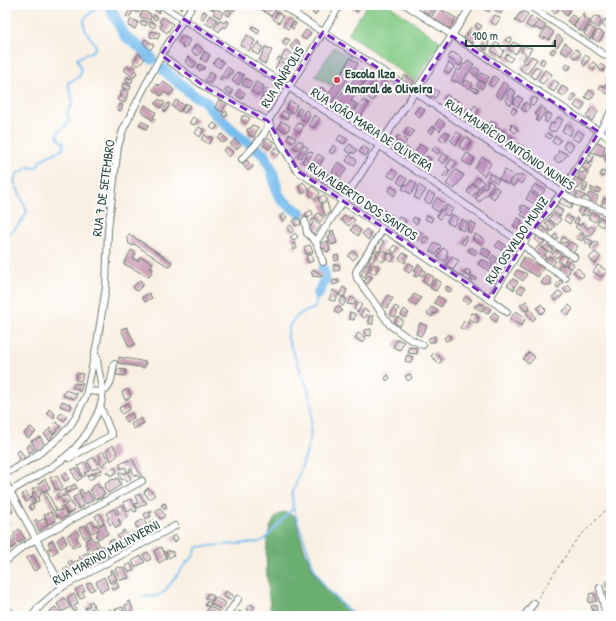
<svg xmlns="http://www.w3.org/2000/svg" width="616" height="621" viewBox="0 0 616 621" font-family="'Patrick Hand',sans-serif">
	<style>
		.green { fill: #83ca85; stroke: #51845c }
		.forest { fill: #6aae72; stroke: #447653 }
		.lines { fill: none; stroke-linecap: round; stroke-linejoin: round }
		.stream { stroke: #77bdee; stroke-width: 2 }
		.river { stroke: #77bdee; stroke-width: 11 }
		.building { fill: #c99db4 }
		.minor-casing { stroke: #6b7c71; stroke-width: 8 }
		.path { stroke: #6b7c71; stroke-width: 1; stroke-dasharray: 3 3; stroke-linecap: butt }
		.minor { stroke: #fff; stroke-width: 6 }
		.marked { fill: #7b2cbf; fill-opacity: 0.2; stroke: #7b2cbf; stroke-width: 3; stroke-dasharray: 8 5; stroke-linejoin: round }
		.poi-dot { fill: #d1495b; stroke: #fff; stroke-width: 1.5 }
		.labels { text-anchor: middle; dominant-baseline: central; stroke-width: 4; stroke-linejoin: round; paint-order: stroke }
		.poi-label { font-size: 13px; font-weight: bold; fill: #1f3d34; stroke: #fff; text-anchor: start }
		.street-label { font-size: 13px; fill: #1f3d34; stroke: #fff }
	</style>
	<rect width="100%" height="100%" fill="#fff"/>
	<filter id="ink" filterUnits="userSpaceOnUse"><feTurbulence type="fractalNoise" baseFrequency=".025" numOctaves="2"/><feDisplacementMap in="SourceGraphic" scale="8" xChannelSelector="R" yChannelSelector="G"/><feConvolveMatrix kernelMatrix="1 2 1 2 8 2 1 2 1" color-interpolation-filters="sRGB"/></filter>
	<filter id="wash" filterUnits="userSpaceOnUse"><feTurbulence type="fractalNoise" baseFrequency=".012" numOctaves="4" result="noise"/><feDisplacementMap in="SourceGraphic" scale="16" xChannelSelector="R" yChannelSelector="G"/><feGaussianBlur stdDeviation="0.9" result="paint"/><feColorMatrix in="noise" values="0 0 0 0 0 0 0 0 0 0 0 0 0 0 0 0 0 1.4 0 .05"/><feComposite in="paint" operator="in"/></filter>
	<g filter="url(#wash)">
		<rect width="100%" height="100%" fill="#f9f0e3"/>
		<g class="green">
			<polygon points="367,5 389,5 441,42 415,81 348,34"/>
			<polygon points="334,47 350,57 331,86 315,76"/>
		</g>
		<path class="forest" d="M 284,512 L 295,516 C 303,548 312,578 337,601 C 343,607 351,610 357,616 L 271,616 C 269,592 259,536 276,517 C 277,515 281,513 284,512 Z"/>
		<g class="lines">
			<g class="stream">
				<path d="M 5,238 C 13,230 24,222 27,211 L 14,181 L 18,173 L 22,172 L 27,167 L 36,168 L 42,159 L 63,149 L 64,143 L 59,140 L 57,134 L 69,122 L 67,112 L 73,103 L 68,83 C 71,80 74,80 77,78 C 85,72 80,66 77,59 C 83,54 90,55 96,48 L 95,44 L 85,30 L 84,19 L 96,8 L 96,5"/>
				<path d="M 318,294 L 315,307 C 311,311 305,311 300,314 C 291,320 287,329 288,339 L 308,389 L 312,406 L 310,438 L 306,454 L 292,495 L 293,508 L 314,568 L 325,587 L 354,616"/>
				<polyline points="141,597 157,596 164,592 187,562 193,557 196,549 198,547 260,542 265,539 293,508"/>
			</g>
			<g class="river">
				<polyline points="112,5 111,10 125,36 142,49 152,59"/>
				<polyline points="163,69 193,95 204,100 216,115 241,138 250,144 264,155 272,170 278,194 283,201 300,213"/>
				<polyline points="318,294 325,279 323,269"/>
			</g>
		</g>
		<g id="blocks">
			<g class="building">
				<polygon points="137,5 142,5 138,13 134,11"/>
				<polygon points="175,5 184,5 181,9"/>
				<polygon points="206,5 216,5 213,10"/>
				<polygon points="229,5 238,5 234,11 228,7"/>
				<polygon points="255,5 268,5 276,10 271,16"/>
				<polygon points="306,5 312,5 309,10 305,7"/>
				<polygon points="313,5 320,8 315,15 312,13 314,11 312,10"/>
				<polygon points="319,5 328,5 325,9"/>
				<polygon points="349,5 362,5 357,12 349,6"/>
				<polygon points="427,5 436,5 429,15 423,11"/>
				<polygon points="479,5 493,5 489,12"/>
				<polygon points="496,5 505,5 501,14 494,9"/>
				<polygon points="553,5 562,5 555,14 551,9"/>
				<polygon points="563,5 566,5 571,8 567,16 563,13 564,12 562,11 563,9 561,8"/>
				<polygon points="156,7 160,9 159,13 155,11"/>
				<polygon points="437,7 456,18 450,29 431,18"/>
				<polygon points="216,9 223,12 220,18 213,14"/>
				<polygon points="227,9 232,12 229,16 224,13"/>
				<polygon points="130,10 133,11 129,18 126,16"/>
				<polygon points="142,11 151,14 150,20 140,17"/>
				<polygon points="204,11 207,13 203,19 200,17"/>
				<polygon points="523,11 528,14 522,24 515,20 520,13 521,14"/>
				<polygon points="278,12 283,16 279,23 273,19"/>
				<polygon points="584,12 585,13 583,17 590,21 583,32 580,29 579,31 574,26"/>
				<polygon points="154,15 158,17 156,20 152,18"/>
				<polygon points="210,15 217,20 212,27 205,23"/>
				<polygon points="495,15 500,18 496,25 490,22"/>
				<polygon points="572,15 578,19 573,25 567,21"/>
				<polygon points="531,16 538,21 533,29 526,25"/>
				<polygon points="594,16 600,17 599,19 602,20 598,28 590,23"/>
				<polygon points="163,17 173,24 167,33 160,28 162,24 159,22"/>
				<polygon points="288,18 293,21 288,29 283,26"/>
				<polygon points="131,19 138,22 135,29 128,26"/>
				<polygon points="605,19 607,21 608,19 611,23 608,29 602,25"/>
				<polygon points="142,20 147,22 146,26 140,24"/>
				<polygon points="219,20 224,23 226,20 229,22 226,28 223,26 219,32 214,28"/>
				<polygon points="150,21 156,24 154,28 149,25"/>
				<polygon points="539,21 546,26 542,31 537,28 536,29 534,28"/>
				<polygon points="294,22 296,23 293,29 290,27"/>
				<polygon points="477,23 482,26 479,30 475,26"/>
				<polygon points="253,26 260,30 258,34 251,29"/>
				<polygon points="589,26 596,30 590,39 584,34"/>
				<polygon points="471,27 479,33 472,44 464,38"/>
				<polygon points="547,27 554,32 549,40 545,37 544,39 540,37"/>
				<polygon points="306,30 311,33 306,40 301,37"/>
				<polygon points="598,30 604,34 599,42 592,38"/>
				<polygon points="151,31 160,33 158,39 150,37"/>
				<polygon points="247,35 255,41 249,51 240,45"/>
				<polygon points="558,35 563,39 557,47 552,44"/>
				<polygon points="182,36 190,40 186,47 185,47 184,49 182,48 183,45 178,43"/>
				<polygon points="508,37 512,38 509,43 505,40"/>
				<polygon points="286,38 290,40 286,46 282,43"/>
				<polygon points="145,39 154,45 150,50 143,43"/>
				<polygon points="485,39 489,41 488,44 489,44 486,50 481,47"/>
				<polygon points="295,40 300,44 295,51 290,47"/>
				<polygon points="258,42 260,43 259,45 263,48 258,55 252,51"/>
				<polygon points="496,42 500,44 499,46 504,51 500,57 491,51"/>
				<polygon points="513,42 521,46 516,54 508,49"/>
				<polygon points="565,43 572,48 567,55 560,51"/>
				<polygon points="196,44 203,49 198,56 191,51"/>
				<polygon points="524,45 529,48 530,47 532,48 524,61 522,60 526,54 521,51"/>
				<polygon points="265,47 272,50 265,64 259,61"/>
				<polygon points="553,48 556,50 553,54 550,52"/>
				<polygon points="576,49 581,53 577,59 571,55"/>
				<polygon points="286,50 294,55 291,61 287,59 286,61 281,58"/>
				<polygon points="204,51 210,55 206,62 201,59"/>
				<polygon points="452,52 461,57 460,58 463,60 460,66 448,58"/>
				<polygon points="139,53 145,59 138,66 133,62"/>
				<polygon points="507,54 513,58 510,62 504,58"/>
				<polygon points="585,55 590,58 585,65 582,63 584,61 582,60"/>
				<polygon points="531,56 537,59 527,74 520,69 523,63 527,63"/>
				<polygon points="188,57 197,63 193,68 185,62"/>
				<polygon points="279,57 282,59 280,61 287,66 283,73 275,68 279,62 277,60"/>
				<polygon points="217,58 224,62 220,68 213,64"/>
				<polygon points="350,58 358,63 330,106 323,102 347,65 346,64"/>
				<polygon points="542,58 545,60 543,65 540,63"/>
				<polygon points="468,60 474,64 461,84 456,81 455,82 451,80 457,69 460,71 463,64 465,65"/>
				<polygon points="593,62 597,65 594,70 589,67"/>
				<polygon points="449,63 454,67 449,74 444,71"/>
				<polygon points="567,63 571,66 568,70 564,68"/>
				<polygon points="199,64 205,67 203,70 201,69 200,71 197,69"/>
				<polygon points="600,64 605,67 603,72 598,68"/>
				<polygon points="128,66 131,68 133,66 136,69 135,71 137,73 134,78 124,70"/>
				<polygon points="536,66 541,69 535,79 530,75"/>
				<polygon points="227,67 233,71 226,79 223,76 221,80 219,79"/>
				<polygon points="475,67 480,70 476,77 471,72"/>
				<polygon points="360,70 368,74 351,101 357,104 350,115 335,105 342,92 344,94"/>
				<polygon points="545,70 552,74 550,78 548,77 543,84 538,81"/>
				<polygon points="210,72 215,75 210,83 205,80"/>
				<polygon points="237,72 244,75 239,85 232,81"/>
				<polygon points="611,72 611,83 606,79"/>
				<polygon points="481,73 489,77 485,83 477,79"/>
				<polygon points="405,75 415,82 412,85 410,86 401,79"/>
				<polygon points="494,76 498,79 493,87 488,84"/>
				<polygon points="127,77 133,79 131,84 126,82 127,81 125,80"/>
				<polygon points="368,77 374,80 363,97 358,93"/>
				<polygon points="245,78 252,82 249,88 242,85"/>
				<polygon points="379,79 386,83 380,92 373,87"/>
				<polygon points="466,80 473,84 470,89 462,85"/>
				<polygon points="553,80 559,83 554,92 548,88"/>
				<polygon points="163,81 174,90 170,95 168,95 165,92 161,96 153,90 157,84 159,86"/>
				<polygon points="479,81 485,84 482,89 476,85"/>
				<polygon points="256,82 264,86 259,96 251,91"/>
				<polygon points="503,82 509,86 501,99 495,95"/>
				<polygon points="123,83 131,86 130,90 122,87"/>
				<polygon points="606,83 611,86 607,94 599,88 601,85 604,87"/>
				<polygon points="430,86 439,92 435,98 432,96 431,98 423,92 425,89 427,91"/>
				<polygon points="562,86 569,90 564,96 558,93"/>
				<polygon points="227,87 233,91 231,95 225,91"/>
				<polygon points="321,87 327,91 321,100 315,96"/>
				<polygon points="474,87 479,90 477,92 472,90"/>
				<polygon points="265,88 271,91 267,100 261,97"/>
				<polygon points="510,88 516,92 513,97 515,98 511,105 505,101 508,95 506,94"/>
				<polygon points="124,89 128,92 125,103 117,100 119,96 121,97 122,95 120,95 122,90"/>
				<polygon points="239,89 245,93 242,99 236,95"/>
				<polygon points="589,90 595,93 590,100 585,97"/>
				<polygon points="369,93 375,97 373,101 366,96"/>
				<polygon points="447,94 450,97 448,102 444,99"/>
				<polygon points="573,94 577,96 572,102 569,100"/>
				<polygon points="518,96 523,99 518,107 513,103"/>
				<polygon points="533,97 538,99 533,106 529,103"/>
				<polygon points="453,98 459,102 454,109 448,105"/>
				<polygon points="159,99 165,103 161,108 155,104"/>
				<polygon points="219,99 227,103 222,112 215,108"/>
				<polygon points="176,100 184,105 179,112 172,106"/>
				<polygon points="363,100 369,104 358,120 352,116"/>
				<polygon points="578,100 585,104 581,111 574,106"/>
				<polygon points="290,101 297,105 293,113 286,109"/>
				<polygon points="525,102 530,106 526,112 521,109"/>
				<polygon points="168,103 170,104 165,112 163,110"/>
				<polygon points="186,103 190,106 185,113 181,111"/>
				<polygon points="120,104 123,105 121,111 117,110"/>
				<polygon points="145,105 156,112 153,118 155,119 154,121 141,112"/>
				<polygon points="475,105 479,109 474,117 469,113"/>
				<polygon points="419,106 425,110 420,118 414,113"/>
				<polygon points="460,106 466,110 463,115 456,111"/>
				<polygon points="541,106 546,110 538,122 536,120 538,117 535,114"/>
				<polygon points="513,107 517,110 514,114 511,111"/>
				<polygon points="592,107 598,112 592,121 586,116"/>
				<polygon points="299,108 302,110 299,116 296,114"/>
				<polygon points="306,110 310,113 307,122 300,118"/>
				<polygon points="226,111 228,115 224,117 222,114"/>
				<polygon points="283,111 289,114 287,119 280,116"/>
				<polygon points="547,112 552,115 547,123 544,121 546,119 544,117"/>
				<polygon points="244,115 250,118 246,124 241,120 242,116 243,117"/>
				<polygon points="314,115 320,119 314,128 309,125"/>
				<polygon points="193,117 198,120 195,125 189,123"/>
				<polygon points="558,117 563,120 555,132 553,130 552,132 548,130 549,128 551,123 553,124"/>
				<polygon points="439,119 445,123 440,131 434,126"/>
				<polygon points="471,119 475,121 472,125 468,123"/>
				<polygon points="477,120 484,125 481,130 474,125"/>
				<polygon points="141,121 149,125 146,129 139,125"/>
				<polygon points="281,121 290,126 287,132 278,128"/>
				<polygon points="491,121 496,124 494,126 496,127 492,131 487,127"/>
				<polygon points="214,123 218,126 214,130 210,127"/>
				<polygon points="298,123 304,126 299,133 294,129"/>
				<polygon points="511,123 518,130 515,133 510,128 512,126 510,125"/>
				<polygon points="567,124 573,128 570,136 562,131"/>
				<polygon points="252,125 258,127 254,137 248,135 249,132 247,131 248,128 250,129"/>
				<polygon points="432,126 435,128 432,134 428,131"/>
				<polygon points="199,127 204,130 200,137 195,133"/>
				<polygon points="408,127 414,131 410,138 404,134"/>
				<polygon points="499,127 504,131 503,132 505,133 502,137 495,133"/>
				<polygon points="577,130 584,134 579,142 572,138"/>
				<polygon points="445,131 450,134 444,142 439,138"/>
				<polygon points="457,132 462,135 456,145 451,141"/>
				<polygon points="506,133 514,138 512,140 510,139 507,143 502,140"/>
				<polygon points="547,133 552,136 550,139 545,136"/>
				<polygon points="222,134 228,140 222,143 218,138"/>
				<polygon points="289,134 296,138 294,142 287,139"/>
				<polygon points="205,135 209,138 211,136 213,137 209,144 201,139"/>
				<polygon points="340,135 348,139 344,144 337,140"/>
				<polygon points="398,135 407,141 400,150 397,148 396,149 389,144 391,141 393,142"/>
				<polygon points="555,136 561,140 557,145 552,142"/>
				<polygon points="466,137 472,141 466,151 459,147"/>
				<polygon points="267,138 274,142 270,149 263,145"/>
				<polygon points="235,139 241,145 236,149 230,144"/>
				<polygon points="299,140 303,143 298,150 293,147"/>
				<polygon points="513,141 522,147 517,153 509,147"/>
				<polygon points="566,141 574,145 570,151 563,147"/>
				<polygon points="595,141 605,146 603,156 591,152"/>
				<polygon points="350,144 357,150 354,154 352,152 351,154 345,150"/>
				<polygon points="420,144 427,149 418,161 412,157"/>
				<polygon points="304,145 308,148 301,158 297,155"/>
				<polygon points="333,145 337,148 333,154 329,152"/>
				<polygon points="363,146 369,150 366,156 359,152"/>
				<polygon points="435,146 440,150 438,154 432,150"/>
				<polygon points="227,147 233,152 229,157 223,150"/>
				<polygon points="276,147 281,152 277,156 272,151"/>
				<polygon points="406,147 412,151 408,157 402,153"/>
				<polygon points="522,150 528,154 526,159 519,155"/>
				<polygon points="559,150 568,155 559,163 554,160 559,152 558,151"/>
				<polygon points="607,150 611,152 611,163 605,160 606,158 604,157"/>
				<polygon points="309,151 313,153 305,164 302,162"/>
				<polygon points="443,153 449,157 444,164 438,160"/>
				<polygon points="467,153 475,158 470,166 462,161"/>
				<polygon points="318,154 324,158 318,168 312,164"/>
				<polygon points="589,154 594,156 592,162 589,161 589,163 586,162"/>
				<polygon points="349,155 357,160 354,166 346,161"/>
				<polygon points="426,156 431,159 427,167 421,162"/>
				<polygon points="482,157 488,160 488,161 491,163 484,176 475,168"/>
				<polygon points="452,159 457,163 451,171 446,167"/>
				<polygon points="247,160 250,165 252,164 253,167 248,171 242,164"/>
				<polygon points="338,162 347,168 341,177 332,172"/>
				<polygon points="585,163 591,166 588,171 582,168"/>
				<polygon points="321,167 327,171 322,179 316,175"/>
				<polygon points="392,169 398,173 394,179 388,176"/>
				<polygon points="448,170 450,171 445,178 443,176"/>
				<polygon points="456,170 464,175 454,189 446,184"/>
				<polygon points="505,170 513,176 508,184 499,179 497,183 488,177 490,173 499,179"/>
				<polygon points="584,171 588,173 585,181 578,179 580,172 583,173"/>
				<polygon points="602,171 605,172 603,177 600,175"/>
				<polygon points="327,174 334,178 330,185 323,181"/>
				<polygon points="520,174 526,177 521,184 517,181 514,186 510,184 516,175 518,177"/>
				<polygon points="401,175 407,179 403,186 397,182"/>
				<polygon points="477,177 484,182 480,188 473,183"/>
				<polygon points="575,177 583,182 579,189 577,188 576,190 570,185"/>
				<polygon points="338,179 344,183 340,191 333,187"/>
				<polygon points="411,180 417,184 411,194 402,189 405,184 408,185"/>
				<polygon points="488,180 494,184 486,196 485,195 480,202 475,199 483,188 485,189 488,184 487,183"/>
				<polygon points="303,182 309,189 303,194 298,186"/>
				<polygon points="584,183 588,185 585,192 582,191"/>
				<polygon points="472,184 479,189 473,196 467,192"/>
				<polygon points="535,184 545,190 541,196 531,190"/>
				<polygon points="419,185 426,190 419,200 414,197 417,191 416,190"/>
				<polygon points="312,186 320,193 315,199 309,194 310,192 309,191"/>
				<polygon points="391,186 398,190 394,196 388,191"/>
				<polygon points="495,186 500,190 494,199 489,195"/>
				<polygon points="591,187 596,190 597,188 601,189 599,193 596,192 595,193 591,191"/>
				<polygon points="571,188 577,192 574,198 566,193"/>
				<polygon points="429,192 435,195 430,204 424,201"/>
				<polygon points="530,192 540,198 536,205 526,199"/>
				<polygon points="579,192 586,196 585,198 583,197 581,201 576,198"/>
				<polygon points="589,193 598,196 595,204 590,203 591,200 587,198"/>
				<polygon points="324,195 327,200 320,203 318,198"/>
				<polygon points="562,197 573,205 570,209 559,202"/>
				<polygon points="437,198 445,203 438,212 431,207"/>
				<polygon points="604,198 610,200 607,208 601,206"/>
				<polygon points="327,202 330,213 325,216 321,204"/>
				<polygon points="447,205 453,209 448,216 444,214 440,219 437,216 442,209 444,210"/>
				<polygon points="521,205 523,206 524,205 534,211 528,219 521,215 523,212 520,210 522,208 520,207"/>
				<polygon points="554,205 563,211 560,216 551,209"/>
				<polygon points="581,207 585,209 581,215 577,212"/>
				<polygon points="379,209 381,210 382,209 386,212 382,217 376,213"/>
				<polygon points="586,209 590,212 587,216 584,214 583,216 581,215"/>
				<polygon points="311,210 313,214 308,218 305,214"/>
				<polygon points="592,212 599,216 595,222 588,218"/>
				<polygon points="283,213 287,217 283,222 280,217"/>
				<polygon points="318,213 324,217 320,222 315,217"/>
				<polygon points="553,213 561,219 557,225 549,219"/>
				<polygon points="389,214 394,216 391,224 386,221"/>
				<polygon points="452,214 458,218 453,226 447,222"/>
				<polygon points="345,215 350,219 351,217 355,220 349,226 341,220"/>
				<polygon points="427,215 433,218 431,222 425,219"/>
				<polygon points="567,215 573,219 570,224 564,220"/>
				<polygon points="399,216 406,220 399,232 392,227"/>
				<polygon points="414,217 419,220 416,224 412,221"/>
				<polygon points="600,217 606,221 603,227 597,223"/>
				<polygon points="297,218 299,218 301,224 296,226 293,221"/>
				<polygon points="518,218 522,220 521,222 523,223 519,230 513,226"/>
				<polygon points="576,218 579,219 577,224 574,223"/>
				<polygon points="313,219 321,225 314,234 308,230 313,223 311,221"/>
				<polygon points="462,219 468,223 463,231 457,227"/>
				<polygon points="548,220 555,226 552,231 548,229 549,227 545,224"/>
				<polygon points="471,221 476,225 471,233 467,231 468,228 467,228"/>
				<polygon points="582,223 588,229 591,226 595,229 589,237 575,227 578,224 580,226"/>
				<polygon points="290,225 294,230 291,233 287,228"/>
				<polygon points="354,225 361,230 358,236 351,230"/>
				<polygon points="542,226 550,233 547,236 539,232"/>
				<polygon points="366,229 371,233 369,235 371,236 368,240 362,234"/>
				<polygon points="333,230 337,243 331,245 328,237 332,236 330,232"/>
				<polygon points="416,230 424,234 419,241 412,236"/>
				<polygon points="295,233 298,237 293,241 290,237"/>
				<polygon points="580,233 585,236 582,241 576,238"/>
				<polygon points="129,234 172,262 169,267 134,244 133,246 128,243 129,240 126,238"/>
				<polygon points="475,234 485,240 482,245 472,239"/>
				<polygon points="555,234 558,237 556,240 553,238"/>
				<polygon points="537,235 546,240 542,245 535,240"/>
				<polygon points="425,236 429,238 426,244 422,242"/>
				<polygon points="465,236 468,238 464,245 461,243"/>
				<polygon points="563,237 568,241 566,243 565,242 563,243 560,241"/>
				<polygon points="587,238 593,242 591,246 585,242"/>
				<polygon points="380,240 384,242 379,252 375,250"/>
				<polygon points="328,241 330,251 326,252 324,248 322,249 321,243"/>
				<polygon points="499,241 506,245 503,251 495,246"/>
				<polygon points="595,241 598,244 593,250 590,248"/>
				<polygon points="435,242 441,246 436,255 430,251"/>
				<polygon points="570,242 578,246 573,253 565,248"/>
				<polygon points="295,243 297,248 295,250 292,244"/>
				<polygon points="310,245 313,252 306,254 304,247"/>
				<polygon points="394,245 398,248 394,254 392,253 393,251 391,250"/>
				<polygon points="539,245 547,252 544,255 547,257 544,260 535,254 536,253 534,251"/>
				<polygon points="547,245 553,249 551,253 543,248"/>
				<polygon points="471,247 477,251 475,255 468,251"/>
				<polygon points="483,247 491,252 488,258 480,253"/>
				<polygon points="443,248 448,251 446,255 448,257 445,261 437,257"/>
				<polygon points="131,250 136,253 133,259 138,261 140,257 153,263 150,268 153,269 149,277 124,264"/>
				<polygon points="382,250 388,253 383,262 377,258"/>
				<polygon points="556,250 560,254 557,258 552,254"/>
				<polygon points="353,251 358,255 353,260 348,256"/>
				<polygon points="374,251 377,254 372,263 369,260"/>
				<polygon points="595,252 601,257 595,264 589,258"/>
				<polygon points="389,253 395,256 392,262 386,258"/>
				<polygon points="403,253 408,256 405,260 406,261 405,263 399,259"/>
				<polygon points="311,254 313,261 308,263 306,256"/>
				<polygon points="338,255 339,260 335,261 334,256"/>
				<polygon points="493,255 498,259 494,264 490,259"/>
				<polygon points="562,255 567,258 563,264 558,261"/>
				<polygon points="452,256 459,261 453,270 446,265"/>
				<polygon points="550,256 556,261 552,266 546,261"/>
				<polygon points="524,257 543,268 538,277 519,266"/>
				<polygon points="482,259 493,265 489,271 478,264"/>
				<polygon points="569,260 574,264 571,269 566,265"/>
				<polygon points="367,263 371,265 365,277 361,275"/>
				<polygon points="409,263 414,266 412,269 413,269 409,273 404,269"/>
				<polygon points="339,264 340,270 334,271 333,265"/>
				<polygon points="374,264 379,267 375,274 370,271"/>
				<polygon points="419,264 423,268 422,269 426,271 422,276 419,274 417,277 414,276 417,272 414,271"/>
				<polygon points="561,264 563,266 564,264 570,269 569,270 570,272 565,276 558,267"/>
				<polygon points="598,265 607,271 603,276 602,276 601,277 593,272"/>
				<polygon points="578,268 584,275 581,278 573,272"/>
				<polygon points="314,269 322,275 321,277 312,276 313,274 311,273"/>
				<polygon points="466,269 470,271 470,273 472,274 470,277 463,273"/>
				<polygon points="517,270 527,274 523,281 514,275"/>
				<polygon points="427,273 434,277 429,286 422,281"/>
				<polygon points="368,275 372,277 368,284 364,282"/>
				<polygon points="473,276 477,278 475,281 473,279 472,281 470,280"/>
				<polygon points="546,276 551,279 550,281 552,283 550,285 547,284 546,286 541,283"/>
				<polygon points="436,279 441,282 436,291 430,288"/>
				<polygon points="513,279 518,282 514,287 515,288 514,290 507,285"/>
				<polygon points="140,280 144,284 137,291 133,287"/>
				<polygon points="338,280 339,283 333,285 332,281"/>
				<polygon points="560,280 563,282 558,288 556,286"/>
				<polygon points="568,285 572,290 567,293 563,289"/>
				<polygon points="447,286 452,289 450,292 445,290"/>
				<polygon points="520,286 525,288 522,294 517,291"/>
				<polygon points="343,287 347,290 344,297 339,295"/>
				<polygon points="333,290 339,294 335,301 329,300"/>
				<polygon points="560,291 563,295 556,301 552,297"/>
				<polygon points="149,293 152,298 145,302 142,297"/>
				<polygon points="414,294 421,298 416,306 409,302"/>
				<polygon points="388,295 393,298 387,308 382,305"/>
				<polygon points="438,296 445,300 441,307 434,303"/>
				<polygon points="466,296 472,300 468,304 463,300"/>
				<polygon points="342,297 347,299 343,306 339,303"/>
				<polygon points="351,297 356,300 354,305 347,304"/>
				<polygon points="526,301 530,307 525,311 520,305"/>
				<polygon points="358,302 362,304 358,312 354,309"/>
				<polygon points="479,303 484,305 482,311 474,307 475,305 477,306"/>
				<polygon points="541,304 546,310 541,314 537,308"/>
				<polygon points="569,305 573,309 568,316 563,311"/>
				<polygon points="395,306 399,308 395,317 390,315"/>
				<polygon points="486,306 491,309 488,313 484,311"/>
				<circle cx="338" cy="310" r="3.5"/>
				<polygon points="431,307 438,310 436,314 434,313 432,317 427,314"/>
				<polygon points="364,309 369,312 364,318 360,315"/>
				<polygon points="404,309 409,313 405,318 401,315"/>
				<polygon points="530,309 536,318 532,321 526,312"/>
				<polygon points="516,311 526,318 521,326 510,319"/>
				<polygon points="350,312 355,314 354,320 349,319"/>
				<polygon points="494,312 499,316 496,322 490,318"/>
				<polygon points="472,313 477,314 477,317 479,317 477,323 469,320"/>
				<rect x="369" y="316" width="4" height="8"/>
				<polygon points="397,317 403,320 400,326 394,323"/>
				<polygon points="464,321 469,323 465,330 460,328"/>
				<polygon points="420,323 427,326 421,336 416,334"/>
				<polygon points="127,327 135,344 129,347 121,329"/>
				<polygon points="371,329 371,336 365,335 364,330"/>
				<polygon points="358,333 366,338 363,343 355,338"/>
				<polygon points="449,334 451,339 446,341 444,338"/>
				<polygon points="435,336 435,342 429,342 429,338"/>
				<polygon points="397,339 404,342 400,350 393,347"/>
				<polygon points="409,347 417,348 417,354 408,353"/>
				<polygon points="435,352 442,360 439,364 431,356"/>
				<polygon points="529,352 535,357 529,364 523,359"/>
				<polygon points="407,355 413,357 411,363 405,361"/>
				<polygon points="119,357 146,362 144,368 118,363"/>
				<polygon points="118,369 126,370 125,376 116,375"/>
				<polygon points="77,373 83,374 81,381 75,380"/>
				<polygon points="410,374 412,378 408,381 405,376"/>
				<polygon points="388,375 390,378 387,381 385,378"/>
				<polygon points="75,383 80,384 81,383 83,383 80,392 78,391 79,389 72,388"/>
				<polygon points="128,389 131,397 125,400 122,392"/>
				<polygon points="65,390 77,394 75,399 63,396"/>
				<polygon points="62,401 72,405 70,410 60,406"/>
				<polygon points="127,403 130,409 122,414 119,408"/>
				<polygon points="49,409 55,414 53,418 47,413"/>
				<polygon points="61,413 67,416 64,421 58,417"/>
				<polygon points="132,413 134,418 126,422 124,417"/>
				<polygon points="141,418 144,423 134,429 131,424"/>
				<polygon points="56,422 61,426 54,434 49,429"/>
				<polygon points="31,427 36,432 28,438 24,433"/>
				<polygon points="48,430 53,435 50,440 44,434"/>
				<polygon points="40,437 45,445 37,451 31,441"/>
				<polygon points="30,444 34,450 29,453 26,447"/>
				<polygon points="113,445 118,455 111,461 106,451"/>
				<polygon points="20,450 25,458 20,461 16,452"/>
				<polygon points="103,451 108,461 104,463 104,465 102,466 99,461 101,459 98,454"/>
				<polygon points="94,457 99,467 92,470 87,461"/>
				<polygon points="132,459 142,478 140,479 137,475 135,476 131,468 129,469 131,471 128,472 125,467 121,469 120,468 121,467 119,464"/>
				<polygon points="85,462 89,471 84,473 86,475 83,477 78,466"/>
				<polygon points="115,467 117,472 110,476 109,473 108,474 106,472"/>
				<polygon points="76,468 82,478 77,481 71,470"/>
				<polygon points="101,469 102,472 96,475 95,473"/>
				<polygon points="66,472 69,479 65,481 61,475"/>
				<polygon points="121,472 123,474 127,472 131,479 127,482 125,478 122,480 118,473"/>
				<polygon points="93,473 95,477 89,480 87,476"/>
				<polygon points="55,476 55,477 57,476 63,487 56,490 50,478"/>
				<polygon points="118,478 121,485 108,493 104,487 106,485 105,484 113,479 114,480"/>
				<polygon points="45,479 50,488 43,492 38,484"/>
				<polygon points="98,483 99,488 101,487 105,494 102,495 103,497 95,499 90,489"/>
				<polygon points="75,484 77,488 68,493 66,489"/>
				<polygon points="37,487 41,494 38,498 39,501 36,502 32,494 34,493 32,489"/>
				<polygon points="148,488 155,495 149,499 144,492"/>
				<polygon points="64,489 66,493 62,496 63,497 67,495 70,500 64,503 60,497 58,498 56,494"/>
				<polygon points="81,489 84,494 88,491 93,500 86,504 79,491"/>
				<polygon points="26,492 30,498 26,502 22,495"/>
				<polygon points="47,492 56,509 55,509 56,511 62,510 60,507 62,506 68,516 61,519 59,516 57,517 44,494"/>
				<polygon points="80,494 82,498 80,500 84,506 79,509 73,497"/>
				<polygon points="140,494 144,501 145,501 147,503 137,508 135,504 138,503 135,496"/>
				<polygon points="32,497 36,503 34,504 30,498"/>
				<polygon points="131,499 137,511 134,512 132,509 128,512 123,502"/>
				<polygon points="71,502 75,510 68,514 63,506"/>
				<polygon points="7,503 13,512 8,515 5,510 5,504"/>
				<polygon points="165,503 167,508 164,509 161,505"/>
				<polygon points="32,504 34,508 31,510 29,506"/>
				<polygon points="121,505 128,517 121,522 119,519 118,520 121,525 116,528 113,523 110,525 107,519 109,518 106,513 114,509 116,514 119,513 116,508"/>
				<polygon points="160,508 165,516 160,519 155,511"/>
				<polygon points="151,510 152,512 149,513 151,516 146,519 144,514"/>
				<polygon points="51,512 56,521 49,524 44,515"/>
				<polygon points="100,513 104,522 100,525 95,516"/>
				<polygon points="5,516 10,524 6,526 5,525"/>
				<polygon points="45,518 48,525 39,531 34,521 36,519 38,522"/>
				<polygon points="142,520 144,520 150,532 143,536 138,527 137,528 135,524"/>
				<polygon points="154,520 158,528 153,530 149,523"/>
				<polygon points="92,521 95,526 97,524 98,527 104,523 108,534 98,539 96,535 98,534 97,531 100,529 92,533 87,524"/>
				<polygon points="85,525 94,541 97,540 100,546 104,546 105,549 107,548 111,554 106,557 101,548 99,549 97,546 88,550 86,548 88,547 85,544 87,543 85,540 90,538 89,535 84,538 79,528"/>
				<polygon points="19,529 25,539 18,543 13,537 15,535 14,533"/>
				<polygon points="76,530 79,535 76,537 80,544 73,548 67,536"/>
				<polygon points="124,530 129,539 127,540 129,543 124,546 117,536 123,533 122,531"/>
				<polygon points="135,532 139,538 132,541 128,534"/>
				<polygon points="8,535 16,545 9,550 5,546 5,537"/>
				<polygon points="63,535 67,543 61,548 57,540"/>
				<polygon points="176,535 178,539 174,543 171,537"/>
				<polygon points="114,539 119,549 115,551 109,541"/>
				<polygon points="53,540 58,551 51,555 47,549 51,548 48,543"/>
				<polygon points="161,547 167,558 159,563 154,551"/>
				<polygon points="98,550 101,554 98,555 101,559 96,562 93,556 91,557 90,554"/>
				<polygon points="169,550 170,552 172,551 174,555 169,558 166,552"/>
				<polygon points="88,552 90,557 88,558 92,566 87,568 79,557"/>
				<polygon points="148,552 151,559 147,561 143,555"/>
				<polygon points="33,555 40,568 34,571 26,558"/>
				<polygon points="141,556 145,562 135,567 132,561"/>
				<polygon points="71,560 72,563 79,560 84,568 81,570 81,571 74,573 68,562"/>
				<polygon points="130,563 134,570 129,572 125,566"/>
				<polygon points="67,567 72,575 67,577 63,569"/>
				<polygon points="119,567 120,568 123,567 129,578 126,579 126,578 121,580 115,569"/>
				<polygon points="112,569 117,579 110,583 107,576 111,574 110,570"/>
				<polygon points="104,577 108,588 101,592 96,582"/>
				<polygon points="116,581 119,587 113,590 111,587"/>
				<polygon points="611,581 611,587 607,588 605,582"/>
				<polygon points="91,582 95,589 90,591 86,584"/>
				<polygon points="82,586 85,591 82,592 85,596 80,599 75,590"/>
				<polygon points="611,590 611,599 608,600 606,591"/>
				<polygon points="226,591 233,595 230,600 223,596"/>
				<polygon points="208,593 214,596 211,601 205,598"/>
				<polygon points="594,593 597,601 589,603 588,599 590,598 589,594"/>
				<polygon points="74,594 78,603 74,606 76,610 74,612 67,598"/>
				<polygon points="215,597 226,603 222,610 211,604"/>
				<polygon points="64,598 70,607 62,612 57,604"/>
				<polygon points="92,601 94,607 87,611 85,608 90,605 88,603"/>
				<polygon points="130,601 133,610 127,612 125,605 128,604 127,602"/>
				<polygon points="207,601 211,604 209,606 220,612 218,616 213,616 206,612 209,607 205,605"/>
				<polygon points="251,604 255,607 251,613 246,609"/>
				<polygon points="596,605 597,610 593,611 591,606"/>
				<polygon points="55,607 62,614 60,616 53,616 49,612"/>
				<polygon points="123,607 124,613 117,616 114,610 116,610 116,609"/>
				<polygon points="97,608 97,613 91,616 90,612"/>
				<polygon points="110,609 113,616 105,616 103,613"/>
				<polygon points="239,611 248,616 236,616"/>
			</g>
		</g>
	</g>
	<g filter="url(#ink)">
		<use href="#blocks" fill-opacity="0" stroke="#6b7c71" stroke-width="1"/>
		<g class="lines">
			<g class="minor-casing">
				<g id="minor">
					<polyline points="161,5 380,146 523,244 540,261 565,278"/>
					<polyline points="281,5 415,92 576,202 598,208 611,214"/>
					<polyline points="406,5 611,139"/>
					<polyline points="528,5 611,59"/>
					<path d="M 161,55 L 208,89 L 268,121 L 295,168 L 299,172 C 340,199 380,227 421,254 C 450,274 480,291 507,312"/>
					<path d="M 242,159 C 251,150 269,133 268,121 L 340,5"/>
					<polyline points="305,221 307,233 316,242 323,262"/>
					<polyline points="383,229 358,268 356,272 357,278 390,325 408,338 423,345"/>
					<polyline points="533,229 574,257"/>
					<polyline points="316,242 472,5"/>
					<polyline points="490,298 529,235 562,192 611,112"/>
					<path d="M 87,391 C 92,391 96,392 101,392 C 112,391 112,372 114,364"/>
					<polyline points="69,458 112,435 100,406"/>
					<polyline points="5,474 34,457 54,442 70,426 76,416 86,396 97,343 106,287 108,229 118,147 123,130 150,76 166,47 193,5"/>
					<polyline points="5,482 62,587"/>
					<path d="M 5,495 C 40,471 73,463 93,422 C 97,415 101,407 102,399 C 104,385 97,371 97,357"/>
					<polyline points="5,562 23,547 36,539 142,481"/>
					<polyline points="600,588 606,616"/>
					<polyline points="5,609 16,616"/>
					<polyline points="32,616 42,604 62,587 175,526"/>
					<polyline points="227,616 238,599"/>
					<polyline points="524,616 534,603"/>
				</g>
			</g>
			<polyline class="path" points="538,598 576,540 611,505"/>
			<use href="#minor" class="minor"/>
		</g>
	</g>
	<path class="marked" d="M 184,19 L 288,87 L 323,32 L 415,92 L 452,36 L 599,132 L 562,192 L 529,235 L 490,298 L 299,172 L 268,121 L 208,89 L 161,55 Z"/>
	<circle class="poi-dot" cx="337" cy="80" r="4"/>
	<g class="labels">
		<g class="poi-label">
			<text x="345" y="73">Escola Ilza<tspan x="345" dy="15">Amaral de Oliveira</tspan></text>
		</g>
		<g class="street-label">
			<text transform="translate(282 77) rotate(-58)">RUA ANÁPOLIS</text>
			<text transform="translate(372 129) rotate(33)">RUA JOÃO MARIA DE OLIVEIRA</text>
			<text transform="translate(510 144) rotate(34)">RUA MAURÍCIO ANTÔNIO NUNES</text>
			<text transform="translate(103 188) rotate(-82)">RUA 7 DE SETEMBRO</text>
			<text transform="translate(363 201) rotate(34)">RUA ALBERTO DOS SANTOS</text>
			<text transform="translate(516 240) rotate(-56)">RUA OSVALDO MUNIZ</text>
			<text transform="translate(106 552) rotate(-29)">RUA MARINO MALINVERNI</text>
		</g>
	</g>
	<rect width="616" height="621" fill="none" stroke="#fff" stroke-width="20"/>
	<path d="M466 40v6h89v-6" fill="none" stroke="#1f3d34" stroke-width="2"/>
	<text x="472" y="40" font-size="12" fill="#1f3d34" stroke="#ffffff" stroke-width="3" paint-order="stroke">100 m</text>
</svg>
